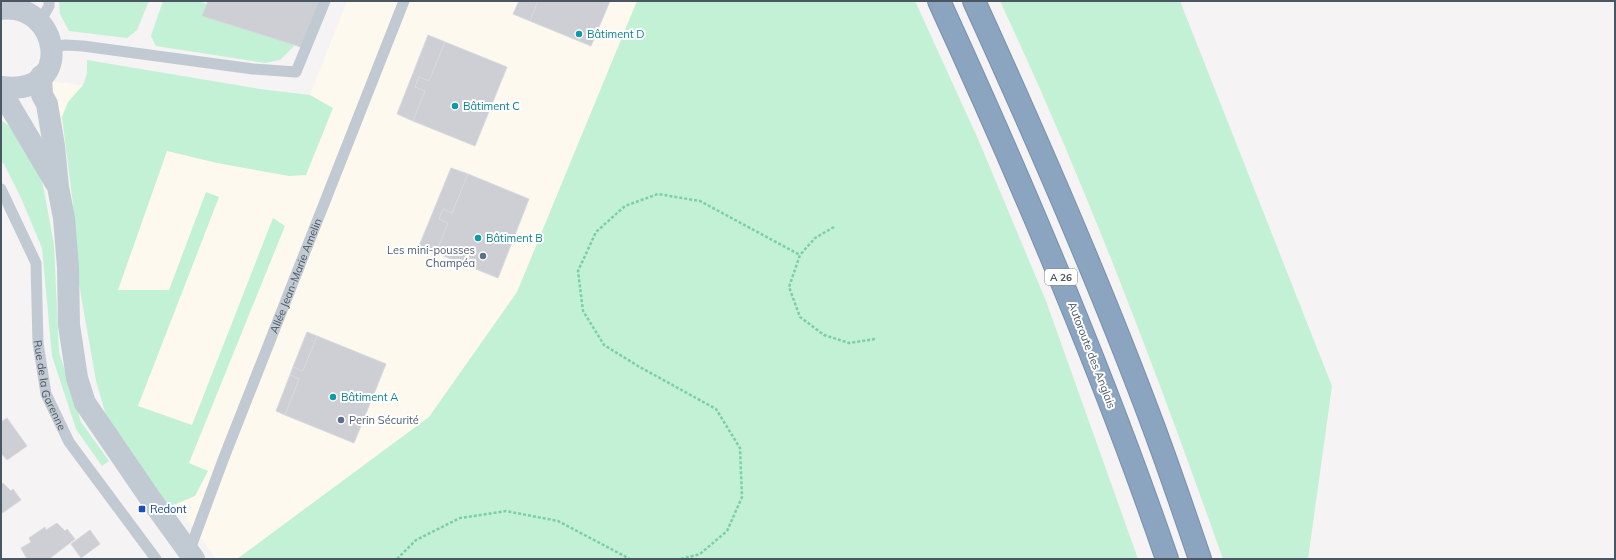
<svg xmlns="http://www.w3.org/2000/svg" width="1616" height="560" viewBox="0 0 1616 560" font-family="Mulish,sans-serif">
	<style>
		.commercial { fill: #fdf9ef }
		.green { fill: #c3f1d5 }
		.building { fill: #cdcfd5; stroke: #d7d9de }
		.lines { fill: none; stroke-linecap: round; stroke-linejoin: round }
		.motorway-casing { stroke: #7690ad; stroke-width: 24 }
		.path { stroke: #7ad0a6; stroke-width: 2.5; stroke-dasharray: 3 2; stroke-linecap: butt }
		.service { stroke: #c1cad2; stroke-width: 11 }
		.minor { stroke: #c1cad2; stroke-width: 22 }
		.motorway { stroke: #8ba5c1; stroke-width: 22 }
		.culture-dot { fill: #0f9aa8; stroke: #fff; stroke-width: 1.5 }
		.service-dot { fill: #5c6f8a; stroke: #fff; stroke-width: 1.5 }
		.transit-dot { fill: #1a4fb4; stroke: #fff; stroke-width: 1.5 }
		.labels { text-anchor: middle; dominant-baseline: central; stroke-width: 4; stroke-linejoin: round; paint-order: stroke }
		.shield { fill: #fff; stroke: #808990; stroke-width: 1 }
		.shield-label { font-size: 10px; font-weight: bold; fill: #4a5661 }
		.culture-label { font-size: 11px; fill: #0d838f; stroke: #fff; text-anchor: start }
		.service-label { font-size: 11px; fill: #4e5e75; stroke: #fff; text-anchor: end }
		.street-label { font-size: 11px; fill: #4a5661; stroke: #fff }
		.transit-label { font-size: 11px; fill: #164399; stroke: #fff; text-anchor: start }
	</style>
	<rect width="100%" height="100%" fill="#f5f3f3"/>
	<polygon class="commercial" points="347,1 637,1 517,292 429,417 237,559 216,559 102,402 94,259 79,165 48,81 303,112"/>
	<g class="green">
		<polygon points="59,1 149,1 137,30 127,38 69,31 60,14"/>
		<polygon points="163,1 198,1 207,4 203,16 295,45 280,60 265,63 156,46 151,36"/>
		<polygon points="637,1 915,1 978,139 1046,301 1138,559 237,559 429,417 517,292"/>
		<path d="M 1000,1 L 1180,1 L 1332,386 L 1308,559 L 1223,559 C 1156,370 1085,182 1000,1 Z"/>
		<polygon points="87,60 260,89 310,95 333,108 306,175 289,176 217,163 167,151 118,290 169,290 206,192 219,197 138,406 192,425 273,218 285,226 189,463 208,471 195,496 176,504 166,506 108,422 96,381 79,284 73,204 62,117 68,102 83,85 87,73"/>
		<polygon points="1,120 9,126 32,157 43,185 54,245 59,352 81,422 109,461 102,466 76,429 52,356 42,248 21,198 4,164 1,161"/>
	</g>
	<g class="building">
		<polygon points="208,1 323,1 304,48 202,16"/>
		<polygon points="519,1 538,1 530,21 513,14"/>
		<polygon points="538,1 610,1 591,46 530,21"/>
		<polygon points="428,35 445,42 429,81 419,77 415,87 425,91 413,121 397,114"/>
		<polygon points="445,42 507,67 475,146 413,121 425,91 415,87 419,77 429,81"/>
		<polygon points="451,168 468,174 452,213 443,209 439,219 448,223 436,253 419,246"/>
		<polygon points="468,174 529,199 498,278 436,253 448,223 439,219 443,209 452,213"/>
		<polygon points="307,332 317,336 303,371 293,367"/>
		<polygon points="317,336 386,364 354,443 285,415 299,379 290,375 293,367 303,371"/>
		<polygon points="290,375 299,379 285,415 276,411"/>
		<polygon points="7,418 27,446 7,460 1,453 1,422"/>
		<polygon points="3,483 11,491 13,489 21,500 1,514 1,485"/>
		<polygon points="57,523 65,531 67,529 75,539 49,559 27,559 21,548 31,542 29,538 45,527 46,530"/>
		<polygon points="90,530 100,544 81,558 71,544"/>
	</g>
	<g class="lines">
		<g class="motorway-casing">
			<g id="motorway">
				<path d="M 939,1 C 1023,184 1102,369 1167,559"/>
				<path d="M 974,1 C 1038,141 1100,283 1154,428 C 1170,471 1185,515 1200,559"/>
			</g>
		</g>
		<g class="path">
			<polyline points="834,227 815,238 800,255 789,287 800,317 824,335 849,343 875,339"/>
			<polyline points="397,559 416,540 460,518 506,511 558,521 630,559"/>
			<polyline points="681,559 700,554 727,531 742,497 740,448 716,409 638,366 604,345 583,311 578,271 596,232 625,206 658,194 700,201 800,255"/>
		</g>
		<g class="service">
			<polyline points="41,20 49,6 49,1"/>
			<polyline points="53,47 65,45 83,46 253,69 296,72 325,1"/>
			<path id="s1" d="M 1,189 L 36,263 L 38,343 L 46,394 L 69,442 L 156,559"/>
			<path id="s2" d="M 189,552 L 223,460 L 404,1"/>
		</g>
		<g class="minor">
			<path d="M 1,9 C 58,0 78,97 1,87"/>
			<polyline points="41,76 42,95 47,104 54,146 58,187 64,218 68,267 69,325 77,378 85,403 152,501 194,559"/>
			<polyline points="1,91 55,182"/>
		</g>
		<use href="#motorway" class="motorway"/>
	</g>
	<g class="culture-dot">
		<circle cx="579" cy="34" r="4"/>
		<circle cx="455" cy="106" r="4"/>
		<circle cx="478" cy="238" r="4"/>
		<circle cx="333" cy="397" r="4"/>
	</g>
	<g class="service-dot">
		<circle cx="483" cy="256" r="4"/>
		<circle cx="341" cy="420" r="4"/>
	</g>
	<rect class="transit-dot" x="138" y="505" width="8" height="8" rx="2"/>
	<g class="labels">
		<rect class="shield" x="1045" y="269" width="32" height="16" rx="3"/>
		<g class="shield-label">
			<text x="1061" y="277">A 26</text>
		</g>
		<g class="culture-label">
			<text x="587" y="34">Bâtiment D</text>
			<text x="463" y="106">Bâtiment C</text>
			<text x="486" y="238">Bâtiment B</text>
			<text x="341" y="397">Bâtiment A</text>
		</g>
		<g class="service-label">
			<text x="475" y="250">Les mini-pousses<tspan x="475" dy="13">Champéa</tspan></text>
			<text x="349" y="420" text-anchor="start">Perin Sécurité</text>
		</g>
		<g class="street-label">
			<text stroke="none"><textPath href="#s2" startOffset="296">Allée Jean-Marie Amelin</textPath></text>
			<text transform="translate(1092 355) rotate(69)">Autoroute des Anglais</text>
			<text stroke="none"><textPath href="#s1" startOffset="206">Rue de la Garenne</textPath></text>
		</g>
		<g class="transit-label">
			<text x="150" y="509">Redont</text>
		</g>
	</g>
	<rect width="1616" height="560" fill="none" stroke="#4a5661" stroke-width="4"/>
</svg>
